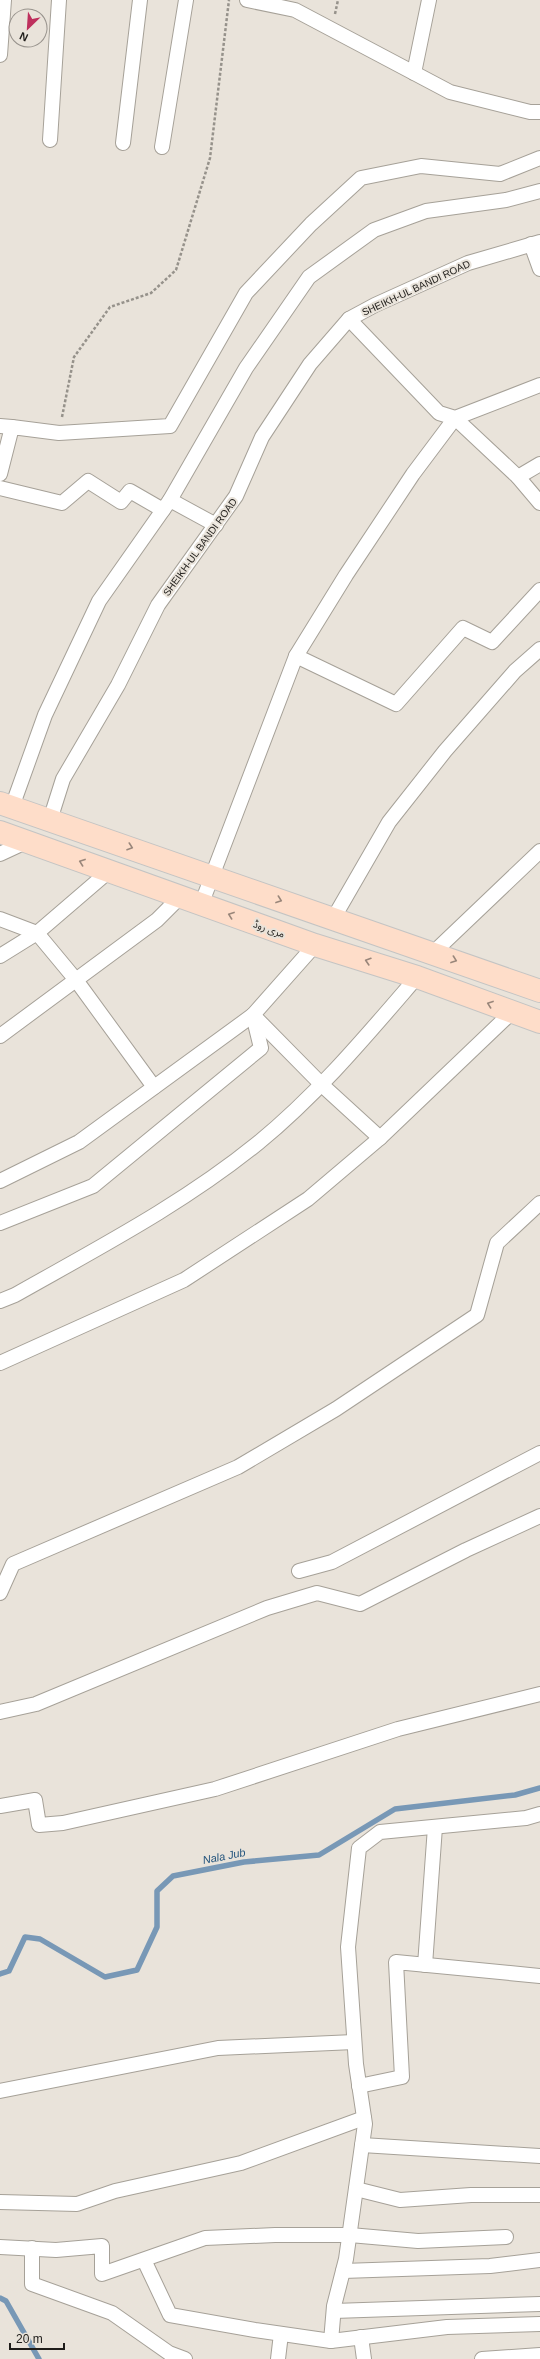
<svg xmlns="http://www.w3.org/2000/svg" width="540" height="2359" viewBox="0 0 540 2359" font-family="Arial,'Noto Sans Arabic',sans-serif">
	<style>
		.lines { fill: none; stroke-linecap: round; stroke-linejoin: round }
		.stream { stroke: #7898b6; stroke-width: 5.5 }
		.street-casing { stroke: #a6a198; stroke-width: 16 }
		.primary-casing { stroke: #c4c4c3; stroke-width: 24 }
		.path { stroke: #96928b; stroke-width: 2.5; stroke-dasharray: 3 2; stroke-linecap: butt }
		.street { stroke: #fff; stroke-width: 14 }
		.primary { stroke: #feddc9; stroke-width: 22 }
		.oneway { stroke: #99867a }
		.labels { text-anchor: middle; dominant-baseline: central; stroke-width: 4; stroke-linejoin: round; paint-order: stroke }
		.street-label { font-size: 10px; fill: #1e1c19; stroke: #e9e3da }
		.water-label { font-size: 11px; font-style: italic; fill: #1f517b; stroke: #e9e3da }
	</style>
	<rect width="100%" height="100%" fill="#e9e3da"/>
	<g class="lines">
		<g class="stream">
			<polyline points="0,1974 9,1971 25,1937 40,1939 105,1977 137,1970 157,1927 157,1891 173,1876 244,1862 319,1855 395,1809 515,1795 540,1788"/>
			<polyline points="0,2298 6,2301 39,2359"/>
		</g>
		<g class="street-casing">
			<g id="street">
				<polyline points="247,0 295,10 450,92 530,112 540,112"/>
				<polyline points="0,55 4,0"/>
				<polyline points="414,73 429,0"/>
				<polyline points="50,140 59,0"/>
				<polyline points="123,143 140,0"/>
				<polyline points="162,147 186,0"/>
				<polyline points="531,244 540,269"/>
				<polyline points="349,319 439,413 455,418 540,385"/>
				<polyline points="0,426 12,427"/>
				<polyline points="0,474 12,427 59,433 170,426 246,293 311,224 361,178 421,166 500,174 540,158"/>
				<polyline points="518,477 540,503"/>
				<polyline points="0,488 62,503 88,481 121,502 130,491 163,510"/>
				<polyline points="170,500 246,368 309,277 374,230 426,211 506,200 540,191"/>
				<polyline points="296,656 396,704 463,628 492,642 540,590"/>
				<polyline points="12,807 45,715 99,601 170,500 216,525"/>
				<polyline points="50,820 63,779 118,685 158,605 236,496 262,437 310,364 349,319 375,305 468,263 540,242"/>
				<polyline points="0,854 28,841"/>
				<polyline points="201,905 296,656 346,575 413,474 455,418 518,477 540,464"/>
				<polyline points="0,919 37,933 108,872"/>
				<polyline points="333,919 389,822 445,751 515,671 540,649"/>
				<polyline points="433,953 540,851"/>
				<polyline points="0,956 37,933 76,980 154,1087"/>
				<polyline points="0,1036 157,920 180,897"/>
				<polyline points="0,1181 79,1142 253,1015 322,1085 380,1138"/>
				<polyline points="0,1223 93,1186 261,1048 253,1015 315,945"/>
				<path d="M 0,1301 L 15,1295 C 98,1248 183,1204 258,1143 C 318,1094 367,1035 417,977"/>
				<polyline points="0,1363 184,1280 308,1199 380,1138 512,1012"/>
				<polyline points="299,1571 332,1562 540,1453"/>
				<polyline points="0,1593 13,1564 238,1467 336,1409 477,1315 497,1243 540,1203"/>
				<polyline points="0,1712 36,1704 267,1608 317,1593 360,1604 466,1550 540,1516"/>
				<polyline points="0,1806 35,1800 39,1825 63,1823 215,1789 398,1729 540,1694"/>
				<polyline points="425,1965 435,1827"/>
				<polyline points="359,2086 402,2077 396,1962 540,1976"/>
				<polyline points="0,2091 218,2048 354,2042"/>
				<polyline points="362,2145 540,2156"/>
				<polyline points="356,2189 400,2200 471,2195 540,2195"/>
				<polyline points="0,2202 77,2204 115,2191 241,2163 364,2118"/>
				<polyline points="0,2247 56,2250 102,2246 102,2274 205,2238 275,2235 350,2235 418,2241 506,2237"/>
				<polyline points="32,2248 32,2284 112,2313 169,2353 185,2359"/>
				<polyline points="144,2260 170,2315 255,2330 331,2341 447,2327 540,2324"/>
				<polyline points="343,2271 490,2266 540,2260"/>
				<polyline points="334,2311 540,2304"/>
				<polyline points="361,2337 364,2359"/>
				<polyline points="331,2341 334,2306 346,2259 365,2124 356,2064 348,1947 359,1848 380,1832 526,1818 540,1814"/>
				<polyline points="278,2359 281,2334"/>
				<polyline points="482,2359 540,2355"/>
			</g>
		</g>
		<g class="primary-casing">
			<g id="primary">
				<polyline points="0,803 540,991"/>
				<polyline points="0,832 315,945 417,977 540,1022"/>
			</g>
		</g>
		<g class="path">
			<polyline points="335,14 338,0"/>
			<polyline points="62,417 74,357 110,307 151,293 176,270 210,158 229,0"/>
		</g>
		<use href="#street" class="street"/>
		<use href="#primary" class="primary"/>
	</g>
	<defs><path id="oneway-chevron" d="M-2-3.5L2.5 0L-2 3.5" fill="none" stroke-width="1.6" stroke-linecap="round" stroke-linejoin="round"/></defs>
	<g class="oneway">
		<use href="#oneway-chevron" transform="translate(130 847) rotate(19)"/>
		<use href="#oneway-chevron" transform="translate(82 862) rotate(-160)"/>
		<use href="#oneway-chevron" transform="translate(279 900) rotate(20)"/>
		<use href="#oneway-chevron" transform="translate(231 915) rotate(-160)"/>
		<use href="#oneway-chevron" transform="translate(454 960) rotate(20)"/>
		<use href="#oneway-chevron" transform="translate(368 961) rotate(-163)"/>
		<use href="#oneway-chevron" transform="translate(490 1004) rotate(-160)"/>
	</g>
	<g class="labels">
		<g class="street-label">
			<text transform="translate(416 288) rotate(-25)">SHEIKH-UL BANDI ROAD</text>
			<text transform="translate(200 547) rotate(-54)">SHEIKH-UL BANDI ROAD</text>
			<text transform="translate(269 929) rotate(20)">مری روڈ</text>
		</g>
		<g class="water-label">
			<text transform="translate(224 1856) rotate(-11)">Nala Jub</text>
		</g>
	</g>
	<g transform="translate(28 28) rotate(205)"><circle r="19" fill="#e9e3da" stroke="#98938d"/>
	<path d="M0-3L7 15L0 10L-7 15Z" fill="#be305d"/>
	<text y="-6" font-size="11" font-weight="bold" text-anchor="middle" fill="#1e1c19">N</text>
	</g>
	<path d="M10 2343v6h54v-6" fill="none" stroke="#1e1c19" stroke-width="2"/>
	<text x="16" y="2343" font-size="12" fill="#1e1c19" stroke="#e9e3da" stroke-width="3" paint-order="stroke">20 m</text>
</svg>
